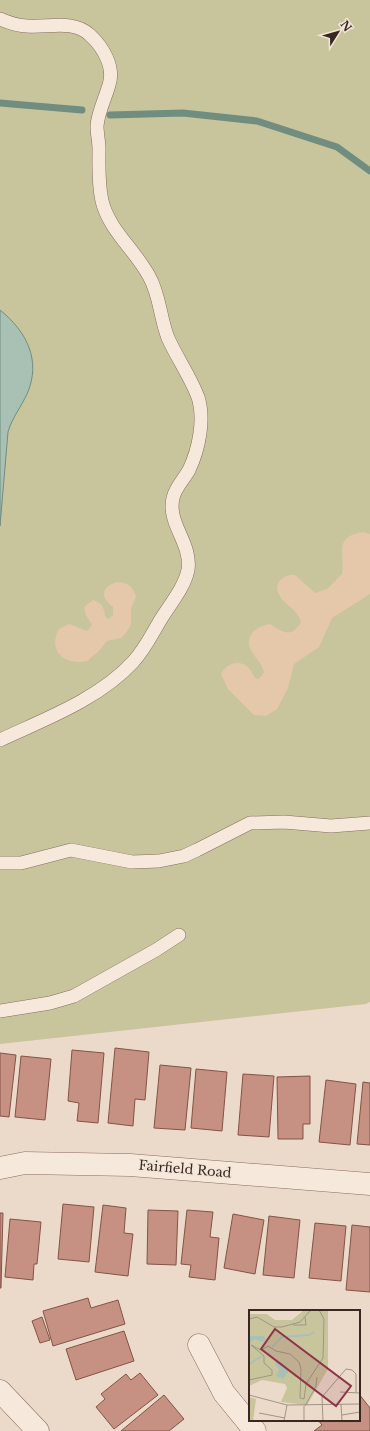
<svg xmlns="http://www.w3.org/2000/svg" width="370" height="1431" viewBox="0 0 370 1431" font-family="'Libre Baskerville',serif">
	<style>
		.green { fill: #c8c59d }
		.sand { fill: #e4c8a9 }
		.water { fill: #a9c0b5; stroke: #708d80 }
		.lines { fill: none; stroke-linecap: round; stroke-linejoin: round }
		.stream { stroke: #708d80; stroke-width: 7 }
		.building { fill: #c69182; stroke: #835347 }
		.lane-casing { stroke: #866c5f; stroke-width: 14 }
		.street-casing { stroke: #866c5f; stroke-width: 23 }
		.lane { stroke: #f6e9dc; stroke-width: 13 }
		.street { stroke: #f6e9dc; stroke-width: 22 }
		.labels { text-anchor: middle; dominant-baseline: central; stroke-width: 3.5; stroke-linejoin: round; paint-order: stroke }
		.street-label { font-size: 13px; fill: #382821; stroke: #f3e6d8 }
		.inset-river { fill: none; stroke: #a9c0b5; stroke-width: 2 }
		.inset-road { fill: none; stroke: #a39386; stroke-width: 1 }
		.view { fill: #8f3447; fill-opacity: 0.15; stroke: #8f3447; stroke-width: 2 }
		.inset-edge { fill: none; stroke: #382821; stroke-width: 2 }
	</style>
	<rect width="100%" height="100%" fill="#ebdac9"/>
	<polygon class="green" points="0,0 370,0 370,1002 366,1004 0,1044"/>
	<g class="sand">
		<path d="M 363,532 L 370,534 L 370,594 L 332,618 L 319,647 L 294,664 L 288,688 L 277,709 L 266,716 L 254,715 L 228,689 L 221,674 C 226,664 238,659 248,667 C 251,670 253,675 255,678 L 259,679 L 264,672 C 261,658 240,648 253,632 C 258,627 264,625 270,624 C 283,632 291,639 301,622 C 297,606 277,603 277,586 C 281,578 286,574 295,575 L 315,593 L 327,589 L 342,574 C 345,553 333,537 363,532 Z"/>
		<path d="M 117,582 C 127,582 134,587 136,597 L 131,608 L 131,625 L 125,634 L 121,638 L 107,641 L 99,651 L 87,661 C 65,666 47,651 59,629 L 69,624 L 87,631 L 92,625 L 86,615 L 84,607 L 93,600 C 102,603 104,607 105,616 L 108,619 L 113,615 L 113,607 C 100,597 101,587 117,582 Z"/>
	</g>
	<path class="water" d="M 0,310 C 26,331 42,360 27,394 C 21,407 12,418 8,432 L 0,526 Z"/>
	<g class="lines">
		<g class="stream">
			<polyline points="0,103 82,110"/>
			<polyline points="110,115 183,113 257,121 337,147 370,171"/>
		</g>
	</g>
	<g class="building">
		<polygon points="115,1048 149,1052 145,1100 135,1099 133,1126 108,1123"/>
		<polygon points="72,1050 104,1053 98,1123 77,1121 79,1103 68,1101"/>
		<polygon points="0,1053 16,1055 9,1117 0,1116"/>
		<polygon points="21,1056 51,1059 45,1120 15,1117"/>
		<polygon points="160,1065 191,1068 185,1130 154,1128"/>
		<polygon points="196,1069 227,1072 222,1131 191,1128"/>
		<polygon points="243,1074 274,1076 269,1137 238,1135"/>
		<polygon points="310,1076 310,1124 303,1124 303,1139 278,1139 277,1077"/>
		<polygon points="326,1080 356,1084 350,1145 319,1142"/>
		<polygon points="363,1082 370,1083 370,1145 357,1144"/>
		<polygon points="63,1204 94,1207 89,1262 58,1259"/>
		<polygon points="103,1205 126,1208 124,1233 133,1234 128,1276 95,1272"/>
		<polygon points="148,1210 178,1211 176,1265 147,1264"/>
		<polygon points="187,1210 213,1212 210,1237 219,1238 215,1280 189,1277 191,1265 181,1264"/>
		<polygon points="0,1213 3,1213 1,1288 0,1288"/>
		<polygon points="233,1214 264,1220 255,1274 224,1268"/>
		<polygon points="269,1216 300,1220 294,1278 263,1275"/>
		<polygon points="10,1219 41,1222 37,1264 34,1264 33,1280 5,1277"/>
		<polygon points="315,1223 346,1226 341,1281 309,1278"/>
		<polygon points="352,1225 370,1227 370,1292 346,1290"/>
		<polygon points="88,1298 91,1308 118,1300 125,1324 53,1346 43,1311"/>
		<polygon points="42,1317 50,1340 40,1343 32,1321"/>
		<polygon points="124,1331 134,1361 76,1380 66,1349"/>
		<polygon points="140,1373 158,1395 114,1429 96,1407 105,1399 101,1394 126,1374 131,1380"/>
		<polygon points="359,1394 370,1408 370,1431 314,1431 322,1425 318,1420 359,1420"/>
		<polygon points="164,1395 184,1419 169,1431 121,1431"/>
	</g>
	<g class="lines">
		<g class="lane-casing">
			<g id="lane">
				<path d="M 0,19 C 9,23 18,26 27,26 C 48,28 73,19 90,35 C 103,47 115,67 109,85 C 105,99 98,112 97,126 C 97,134 99,141 99,149 C 99,167 98,183 102,201 C 109,230 135,250 149,276 C 160,295 160,318 168,338 C 177,358 190,376 198,397 C 205,419 199,449 189,470 C 184,479 175,488 173,498 C 167,524 192,543 188,570 C 184,588 171,603 161,619 C 152,634 145,649 133,662 C 99,699 45,719 0,740"/>
				<polyline points="0,863 21,863 71,850 132,862 159,861 184,856 197,850 250,823 284,822 331,826 370,823"/>
				<polyline points="0,1011 50,1003 74,996 156,950 179,935"/>
			</g>
		</g>
		<g class="street-casing">
			<g id="street">
				<polyline points="0,1168 25,1163 130,1165 370,1184"/>
				<polyline points="199,1345 224,1393 255,1431"/>
				<polyline points="0,1391 38,1431"/>
			</g>
		</g>
		<use href="#lane" class="lane"/>
		<use href="#street" class="street"/>
	</g>
	<g class="labels">
		<g class="street-label">
			<text transform="translate(185 1169) rotate(5)">Fairfield Road</text>
		</g>
	</g>
	<g transform="translate(249 1310)">
		<rect width="111" height="111" fill="#ebdac9"/>
		<path d="M 55,0 L 79,0 L 79,59 L 58,95 L 32,92 L 38,78 L 36,74 L 13,70 L 0,76 L 0,4 L 18,4 L 26,10 L 43,10 ZM 0,87 L 7,89 L 4,111 L 0,111 Z" fill="#c8c59d"/>
		<path d="M 0,26 L 15,26 L 17,30 L 13,32 L 6,29 L 0,33 ZM 28,51 L 33,52 L 40,61 L 34,69 L 27,66 L 30,60 L 26,53 Z" fill="#a9c0b5"/>
		<path class="inset-river" d="M 23,37 L 33,27 L 60,25 L 65,22M 0,54 L 13,46"/>
		<path class="inset-road" d="M 0,9 L 8,7 L 25,17 L 33,17 L 51,12 L 62,0M 44,15 L 57,15 L 56,7M 0,70 L 23,65 L 23,60 L 15,53 L 15,46 L 2,35 L 12,40 L 19,36 L 27,41 L 41,44 L 50,52 L 52,59 L 51,88 L 55,89 L 57,74 L 74,48 L 75,9 L 70,0M 91,82 L 111,83M 0,85 L 38,95 L 111,94M 92,94 L 93,111M 56,96 L 67,76 L 68,67M 10,103 L 36,108M 93,105 L 111,102M 35,111 L 38,95M 55,111 L 55,96M 74,111 L 73,87 L 97,59 L 103,60 L 107,64 L 107,82"/>
		<path class="view" d="M 26,19 L 102,76 L 87,96 L 12,39 Z"/>
		<rect width="111" height="111" class="inset-edge"/>
	</g>
	<g transform="translate(338 32) rotate(53)" stroke="#f3e6d8" stroke-width="3" paint-order="stroke">
	<path d="M0-3L7 15L0 10L-7 15Z" fill="#382821"/>
	<text y="-6" font-size="11" font-weight="bold" text-anchor="middle" fill="#382821">N</text>
	</g>
</svg>
